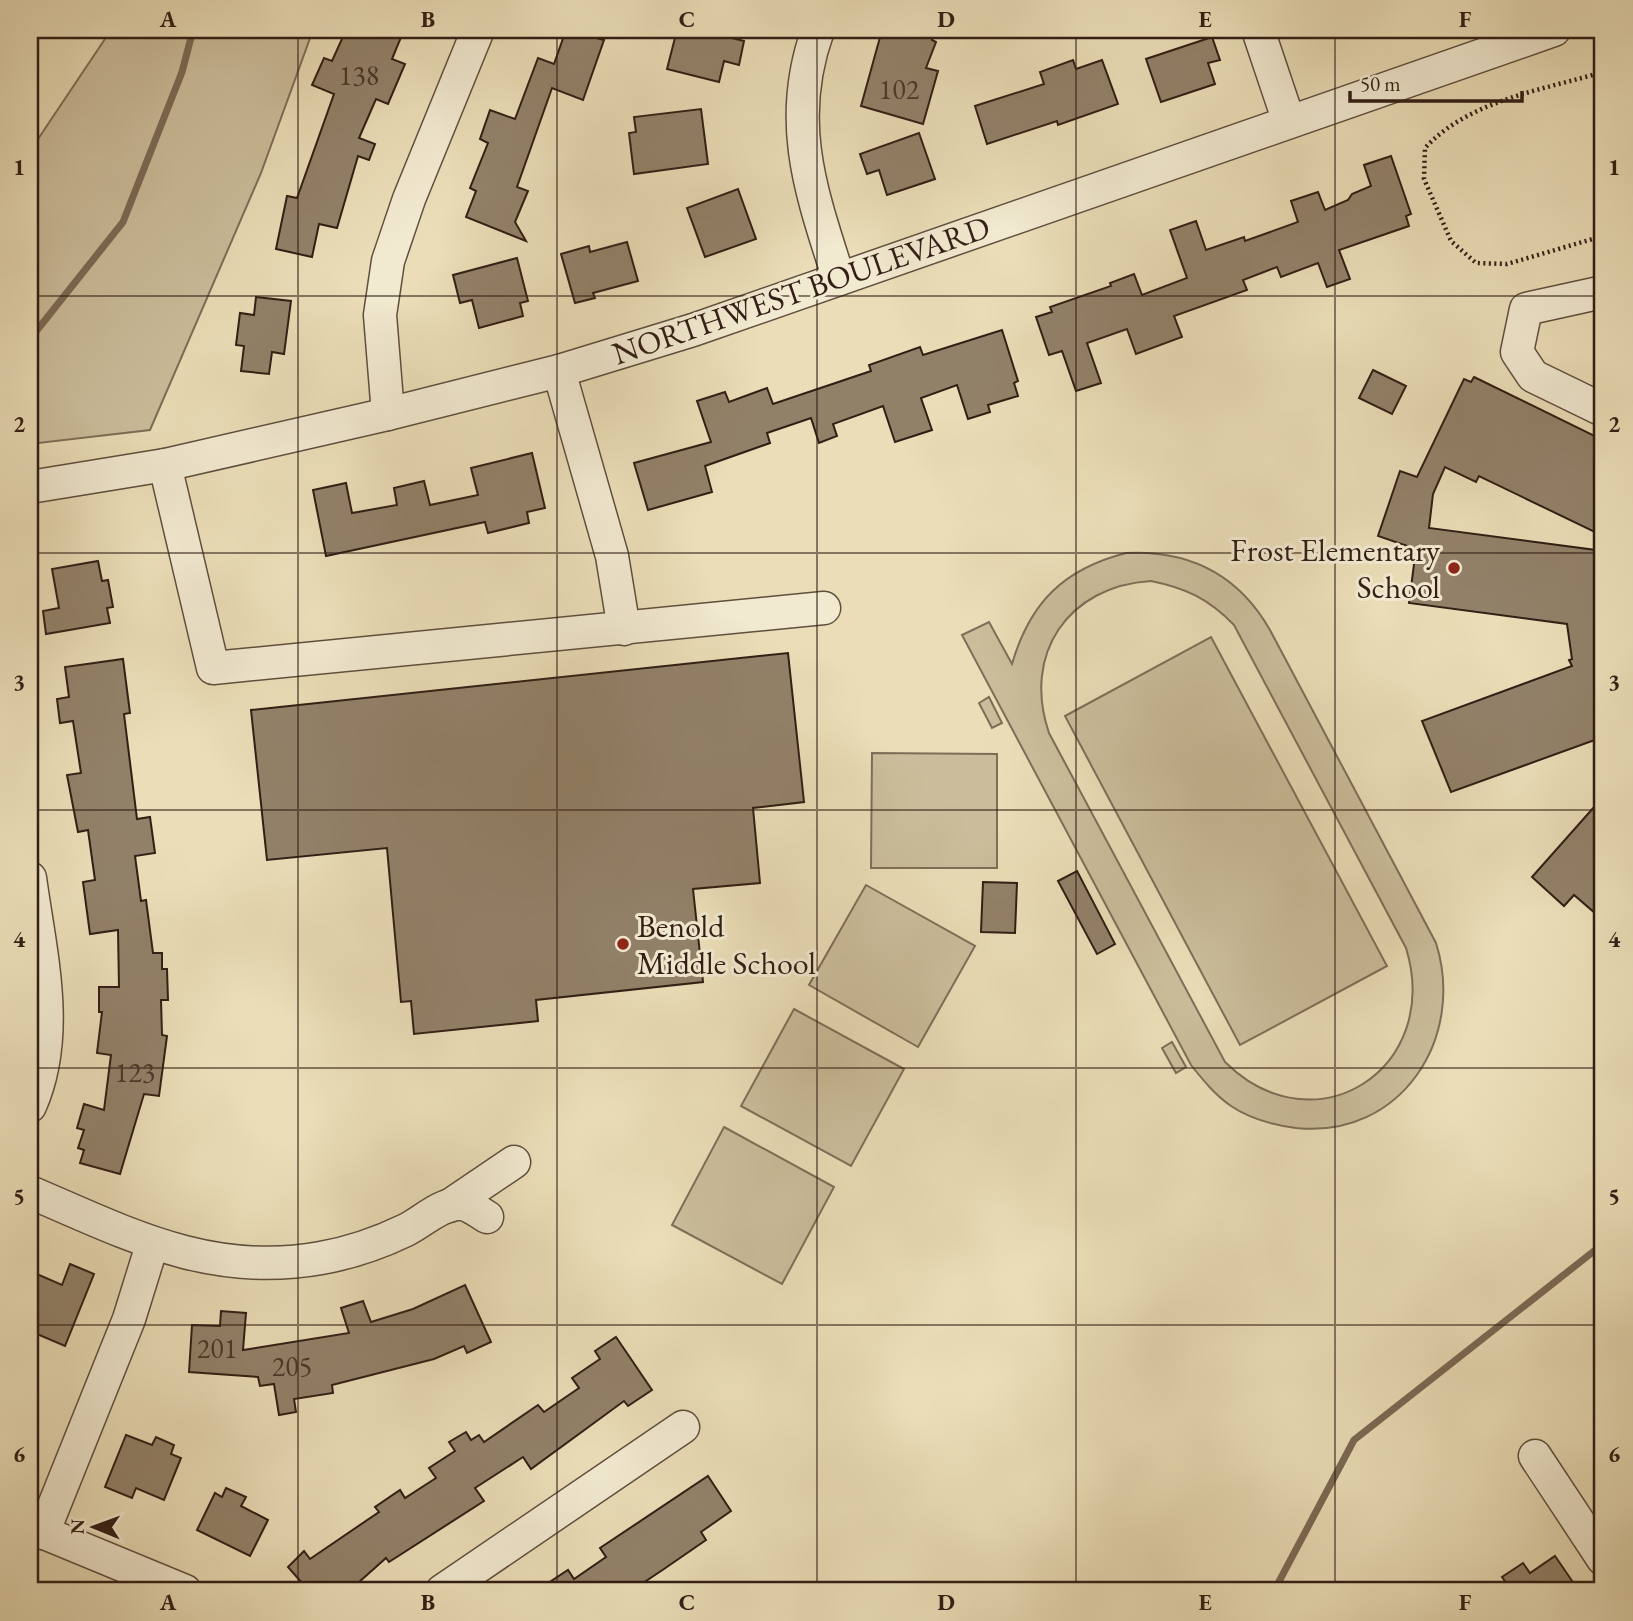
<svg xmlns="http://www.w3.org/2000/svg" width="1633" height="1621" viewBox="0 0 1633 1621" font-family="'EB Garamond',serif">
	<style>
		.green { fill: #cbbd9b; stroke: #7e6e58; stroke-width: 2; fill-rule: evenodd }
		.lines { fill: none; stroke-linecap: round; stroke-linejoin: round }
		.stream { stroke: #7b6a55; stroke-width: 7 }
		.building { fill: #928169; stroke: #321e15; stroke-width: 2 }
		.minor-casing { stroke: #604e3e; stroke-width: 35 }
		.path { stroke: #321e15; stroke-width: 4.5; stroke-dasharray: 2 3.5; stroke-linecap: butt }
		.minor { stroke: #f1e9d0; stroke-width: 32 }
		.grid { fill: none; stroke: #321e15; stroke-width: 2; stroke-opacity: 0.55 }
		.poi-dot { fill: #8f2418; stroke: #f1e9d0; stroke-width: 2.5 }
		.labels { text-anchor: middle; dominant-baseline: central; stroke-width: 6; stroke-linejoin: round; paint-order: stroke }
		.number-label { font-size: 28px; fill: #4a372a }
		.street-label { font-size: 32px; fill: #321e15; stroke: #f1e9d0 }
		.poi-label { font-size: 32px; fill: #321e15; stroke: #f1e9d0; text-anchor: end }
		.neatline { fill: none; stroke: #321e15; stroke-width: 2.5 }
		.grid-label { font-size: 23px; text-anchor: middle; font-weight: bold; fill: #321e15 }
	</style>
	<rect width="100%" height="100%" fill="#eaddb7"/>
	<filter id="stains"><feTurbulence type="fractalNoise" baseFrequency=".00286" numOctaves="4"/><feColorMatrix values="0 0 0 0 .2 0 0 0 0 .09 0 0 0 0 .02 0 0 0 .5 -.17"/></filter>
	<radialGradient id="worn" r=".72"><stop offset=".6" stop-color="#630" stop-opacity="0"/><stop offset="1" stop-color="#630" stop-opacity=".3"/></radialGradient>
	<g class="green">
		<polygon points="111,30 313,30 261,173 150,430 30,444 30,151"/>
		<path d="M 1126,553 C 1190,550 1238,574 1270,630 L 1436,943 C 1466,1038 1401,1139 1296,1128 C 1274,1125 1250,1119 1231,1106 C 1215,1095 1203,1080 1191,1065 L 962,635 L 989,622 L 1012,664 C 1030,602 1064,569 1126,553 ZM 1151,581 C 1186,588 1209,599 1234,625 L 1406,948 C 1443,1069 1315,1151 1225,1062 L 1049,733 C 1022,654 1068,586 1151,581 Z"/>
		<polygon points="1211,637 1387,966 1240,1045 1065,716"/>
		<polygon points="989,697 1002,723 992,728 979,703"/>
		<polygon points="872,753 997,754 997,868 871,868"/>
		<polygon points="866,885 975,946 918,1047 809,985"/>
		<polygon points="794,1009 904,1069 851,1166 741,1106"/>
		<polygon points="1172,1042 1186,1067 1176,1073 1162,1048"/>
		<polygon points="724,1127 834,1187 782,1284 672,1225"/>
	</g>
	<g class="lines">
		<g class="stream">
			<polyline points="30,339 123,222 182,72 193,30"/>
			<polyline points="1274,1591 1354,1440 1603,1244"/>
		</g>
	</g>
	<g class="building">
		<polygon points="346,30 404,30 392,59 405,64 388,104 376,99 359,138 375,144 369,160 358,156 337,228 319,224 312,257 276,249 287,196 297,198 334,94 312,85 324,58 332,61"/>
		<polygon points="566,30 604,40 583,100 552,88 517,187 528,191 515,222 526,241 466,217 476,191 470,188 488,143 480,139 490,110 515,119 538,58 554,64"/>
		<polygon points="677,30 700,30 744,41 739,65 724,61 719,82 667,69"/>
		<polygon points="882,30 936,30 932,40 936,42 926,68 938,71 923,124 861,106"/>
		<polygon points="1212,37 1220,60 1208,63 1215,84 1161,102 1146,59"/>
		<polygon points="1073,60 1076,69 1102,60 1118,104 1058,125 1057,121 987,144 975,106 1044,84 1040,72"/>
		<polygon points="701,109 708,164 634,174 629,133 636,132 634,117"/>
		<polygon points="919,133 935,179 887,195 879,170 867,174 860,154"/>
		<polygon points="1391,156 1411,214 1406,216 1409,226 1339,250 1350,279 1327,287 1318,263 1281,277 1277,267 1243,280 1247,290 1174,316 1182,337 1136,354 1127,329 1087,343 1101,383 1076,391 1062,351 1049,355 1036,317 1052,312 1050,307 1111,286 1110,283 1134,274 1142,295 1187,278 1170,230 1196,221 1206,250 1244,237 1245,241 1298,222 1291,201 1318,192 1325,210 1348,200 1352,194 1371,186 1364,165"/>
		<polygon points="738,189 756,239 705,257 687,208"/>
		<polygon points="627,242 638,281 593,293 595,298 575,303 561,254 589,246 590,252"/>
		<polygon points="517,258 528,301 520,303 523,316 479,328 472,300 460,303 453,275"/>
		<polygon points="256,297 291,301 284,354 272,352 269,374 241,371 244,346 236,345 240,313 254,315"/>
		<polygon points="1002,330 1018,381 1014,383 1018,396 988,405 990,412 968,419 957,385 921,398 932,430 895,442 883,406 833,424 837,436 819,443 811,418 767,433 770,443 705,466 712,492 648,510 634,463 711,442 697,401 725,392 729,402 767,388 773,404 871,371 869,365 920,347 923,355"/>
		<polygon points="1373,370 1406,386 1392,414 1359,398"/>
		<polygon points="1474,377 1603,440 1603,536 1479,476 1476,482 1445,467 1433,494 1429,528 1603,551 1603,737 1451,792 1422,721 1572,666 1569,660 1572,659 1567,624 1409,603 1416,549 1378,536 1400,471 1417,477 1464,379 1471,382"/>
		<polygon points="532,453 545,508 527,512 529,523 488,533 485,522 326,556 313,490 346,483 352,513 397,505 394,488 424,481 430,505 478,495 471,468"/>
		<polygon points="98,561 102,581 108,580 113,607 107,608 110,623 46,634 43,611 59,608 52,569"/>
		<polygon points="788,653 804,802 753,808 760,883 693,889 703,982 536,1000 538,1021 414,1034 411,1001 401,1002 387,848 267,860 251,710"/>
		<polygon points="123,659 130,713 124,714 137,819 150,817 155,853 135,856 141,901 146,900 153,953 162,953 162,969 167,969 168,1000 161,1000 162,1035 167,1036 159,1096 144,1094 120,1174 80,1163 84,1150 78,1148 84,1130 77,1128 84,1104 104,1110 111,1055 97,1053 102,1012 99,1012 99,987 119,987 118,930 90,934 83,882 95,880 88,830 78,832 67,775 81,773 73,721 60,723 57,699 69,697 65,667"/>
		<polygon points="1603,797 1603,920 1574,895 1564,906 1532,877"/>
		<polygon points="1077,871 1115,944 1097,954 1058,881"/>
		<polygon points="983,882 1017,883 1015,933 981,932"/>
		<polygon points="70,1264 94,1274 65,1346 30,1331 30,1271 62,1285"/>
		<polygon points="465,1285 491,1342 467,1353 464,1346 434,1359 332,1385 333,1393 294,1399 296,1412 279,1415 274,1384 260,1386 258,1377 189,1372 192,1325 220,1326 221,1311 246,1313 243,1350 349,1333 341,1308 363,1301 371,1322 413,1309"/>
		<polygon points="616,1337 652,1390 628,1406 624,1401 531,1469 523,1457 475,1488 484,1501 389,1562 386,1558 349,1591 309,1591 288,1567 304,1551 310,1559 379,1512 375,1507 400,1490 405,1498 436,1478 429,1468 455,1451 449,1442 466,1432 471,1440 479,1435 484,1442 538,1405 544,1412 579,1388 572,1378 600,1359 595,1351"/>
		<polygon points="126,1435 152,1445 156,1437 174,1445 171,1454 181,1458 164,1500 136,1488 132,1498 105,1487"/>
		<polygon points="708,1476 731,1511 701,1532 706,1540 664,1569 631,1591 536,1591 568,1570 574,1579 606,1557 600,1548"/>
		<polygon points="226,1488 246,1497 241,1506 268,1520 250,1556 197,1530 215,1493 222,1497"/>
		<polygon points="1555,1556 1579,1591 1503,1591 1509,1587 1502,1577 1523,1563 1530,1573"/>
	</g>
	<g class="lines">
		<g class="minor-casing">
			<g id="minor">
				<path d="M 818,30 C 785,121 811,192 839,279"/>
				<polyline points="1258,30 1289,122"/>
				<polyline points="1603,292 1526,309 1517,352 1533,376 1603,410"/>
				<polyline points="559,371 612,556 624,629"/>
				<polyline points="388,414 380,315 388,261 409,199 478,30"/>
				<polyline points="165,465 213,668 824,608"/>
				<polyline points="30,487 165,465 388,414 559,371 693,330 1554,30"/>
				<path d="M 30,878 C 40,952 62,1034 30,1106"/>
				<path d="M 30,1192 C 128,1234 211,1278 321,1258 C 350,1253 379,1243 406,1230 C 422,1222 441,1204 458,1204 C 469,1203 478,1212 487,1217"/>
				<polyline points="449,1206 514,1162"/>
				<polyline points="1535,1456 1603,1559"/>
				<polyline points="30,1527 185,1591"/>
				<polyline points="43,1533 129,1319 152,1245"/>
				<polyline points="442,1591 683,1427"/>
			</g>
		</g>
		<path class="path" d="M 1603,72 C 1543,90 1469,100 1425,148 L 1424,179 L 1451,241 L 1476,263 L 1507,264 L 1603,236"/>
		<use href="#minor" class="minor"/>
	</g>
	<path class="grid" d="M 298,30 L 298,1591M 557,30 L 557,1591M 817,30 L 817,1591M 1076,30 L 1076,1591M 1335,30 L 1335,1591M 30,296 L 1603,296M 30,553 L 1603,553M 30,810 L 1603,810M 30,1068 L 1603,1068M 30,1325 L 1603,1325"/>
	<g class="poi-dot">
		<circle cx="1454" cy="568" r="7"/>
		<circle cx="623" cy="944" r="7"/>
	</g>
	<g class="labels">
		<g class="number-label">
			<text x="359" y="75">138</text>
			<text x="899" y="89">102</text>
			<text x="135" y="1072">123</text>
			<text x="217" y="1348">201</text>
			<text x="292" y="1366">205</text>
		</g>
		<g class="street-label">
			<text transform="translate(801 290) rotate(-19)">NORTHWEST BOULEVARD</text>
		</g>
		<g class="poi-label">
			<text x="1440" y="550">Frost Elementary<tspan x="1440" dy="37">School</tspan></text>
			<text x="637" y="926" text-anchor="start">Benold<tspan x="637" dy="37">Middle School</tspan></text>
		</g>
	</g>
	<rect width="1633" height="1621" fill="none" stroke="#eaddb7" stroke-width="77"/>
	<g transform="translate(94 1527) rotate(271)" stroke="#f1e9d0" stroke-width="5" paint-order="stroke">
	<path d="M0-5L12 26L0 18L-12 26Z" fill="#321e15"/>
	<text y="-10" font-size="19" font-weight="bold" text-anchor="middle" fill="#321e15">N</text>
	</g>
	<path d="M1350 91v10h172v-10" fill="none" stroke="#321e15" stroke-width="3.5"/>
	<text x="1360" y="91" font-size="21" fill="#321e15" stroke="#f1e9d0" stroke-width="5" paint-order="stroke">50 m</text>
	<rect x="38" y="38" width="1556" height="1544" class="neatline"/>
	<g class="grid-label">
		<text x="168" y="27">A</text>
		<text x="428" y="27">B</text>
		<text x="687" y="27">C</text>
		<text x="946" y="27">D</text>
		<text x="1205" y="27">E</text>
		<text x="1465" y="27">F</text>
		<text x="19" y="175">1</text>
		<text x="1614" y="175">1</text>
		<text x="19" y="432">2</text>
		<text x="1614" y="432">2</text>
		<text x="19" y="690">3</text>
		<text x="1614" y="690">3</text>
		<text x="19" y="947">4</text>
		<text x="1614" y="947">4</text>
		<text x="19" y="1204">5</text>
		<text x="1614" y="1204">5</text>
		<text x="19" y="1462">6</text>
		<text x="1614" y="1462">6</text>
		<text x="168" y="1610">A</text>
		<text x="428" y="1610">B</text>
		<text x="687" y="1610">C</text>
		<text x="946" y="1610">D</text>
		<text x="1205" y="1610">E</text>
		<text x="1465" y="1610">F</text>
	</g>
	<rect width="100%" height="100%" filter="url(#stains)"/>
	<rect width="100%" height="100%" fill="url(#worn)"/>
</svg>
